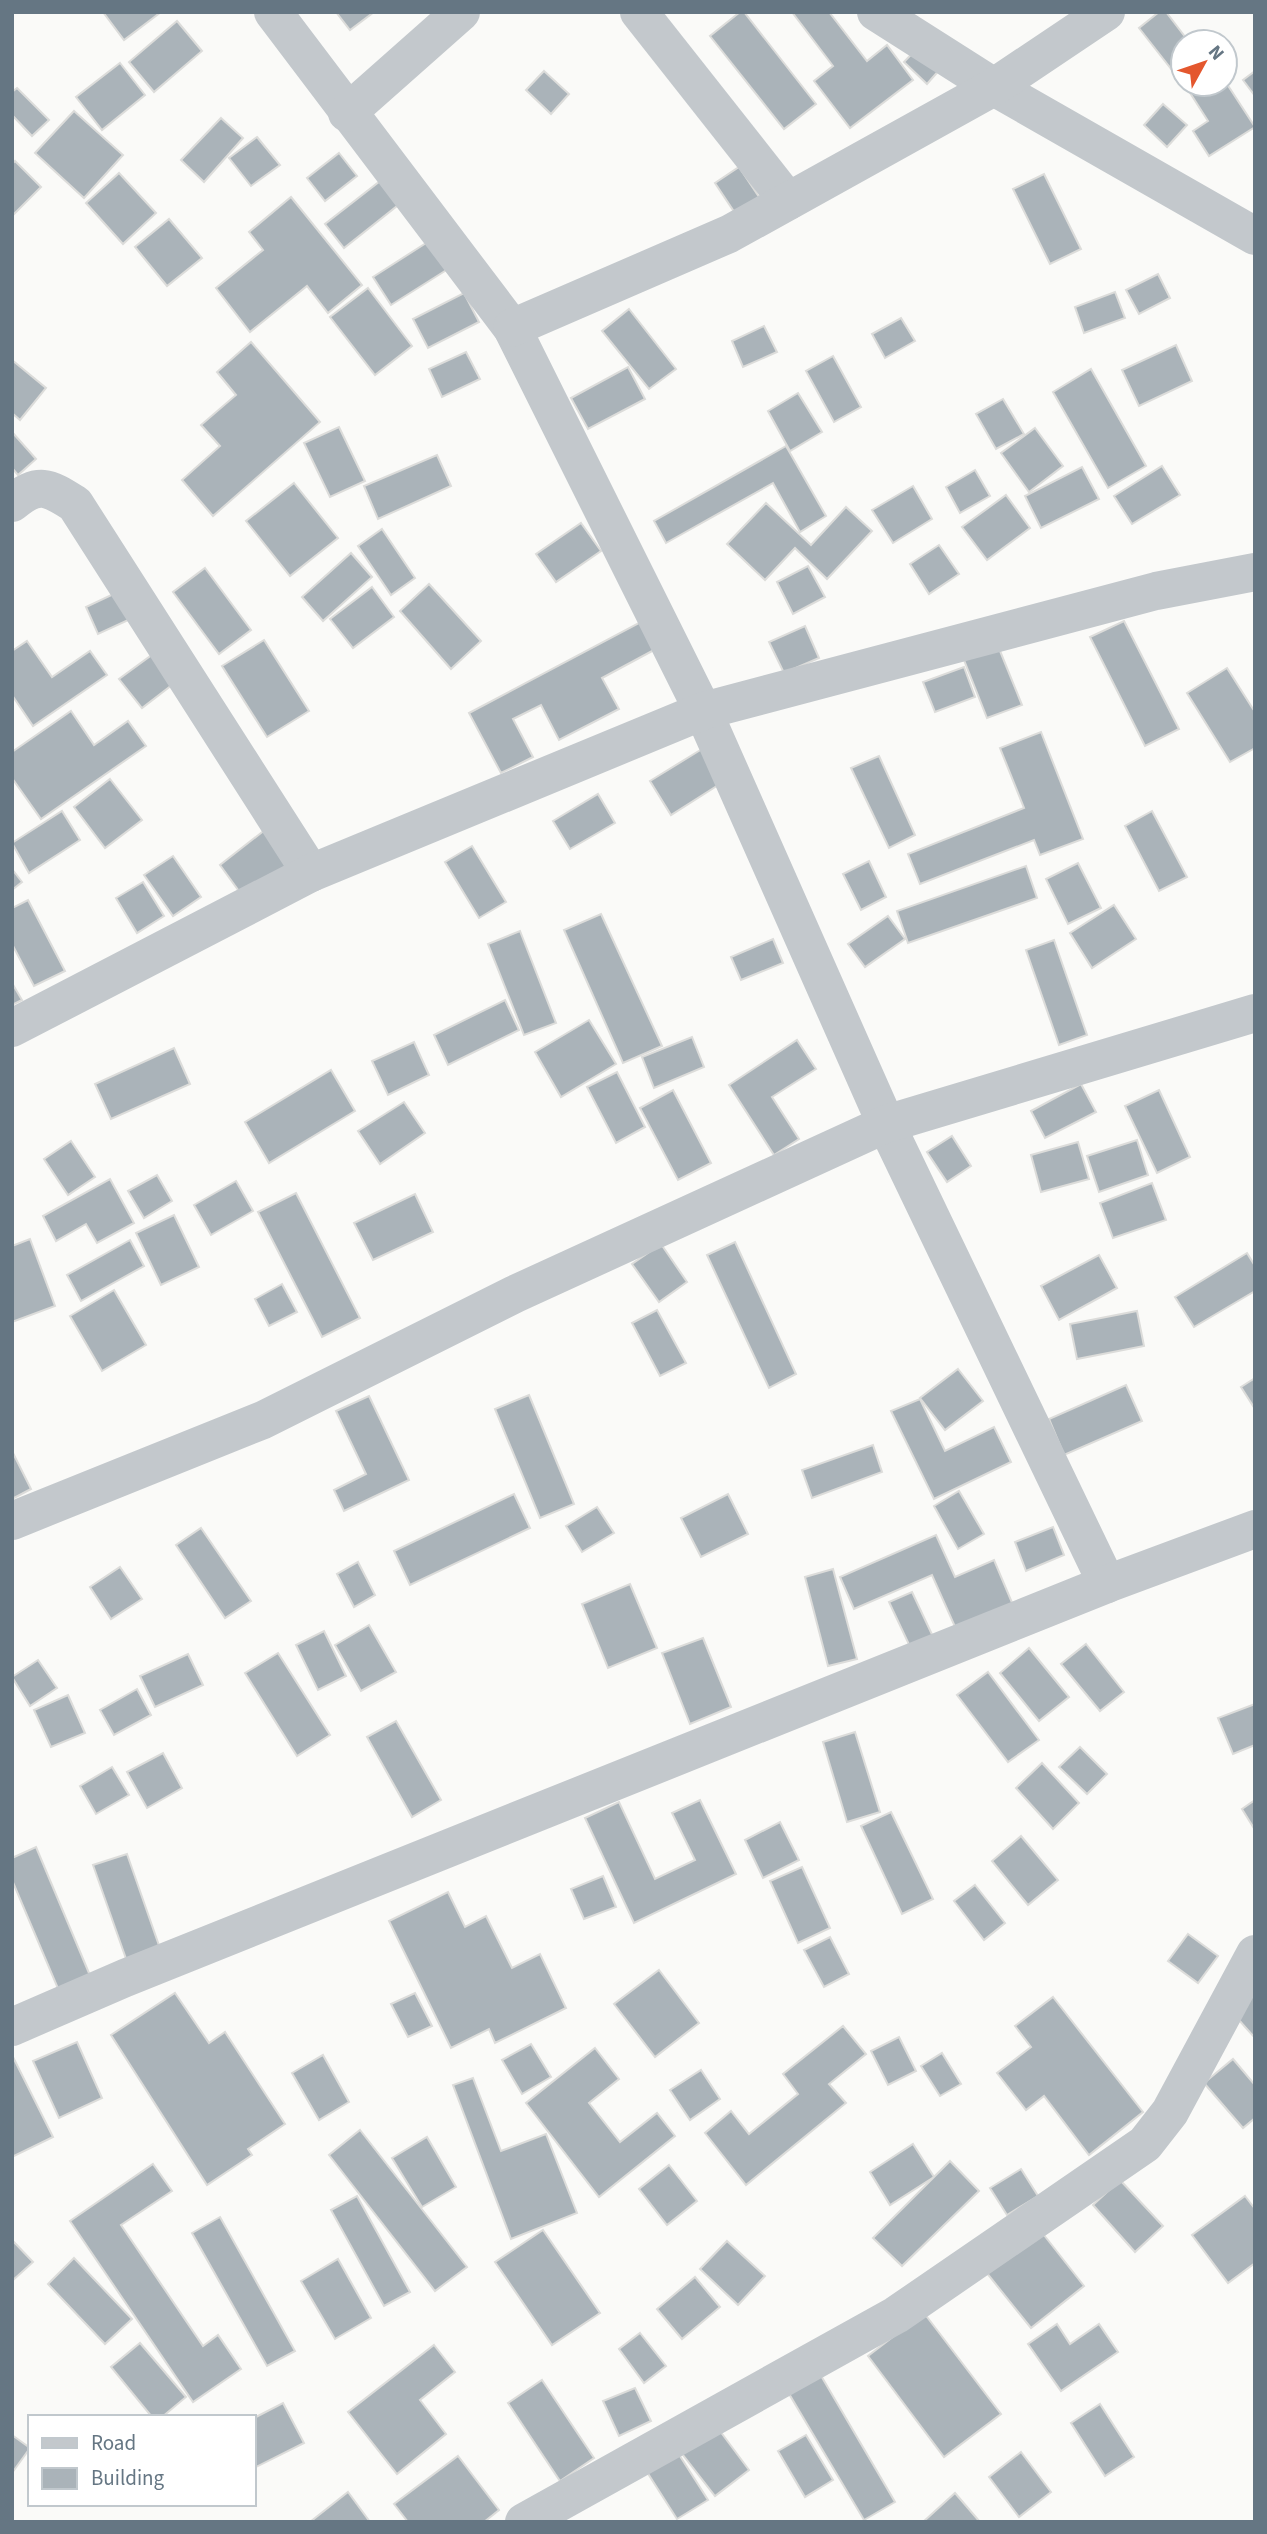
<svg xmlns="http://www.w3.org/2000/svg" width="1267" height="2534" viewBox="0 0 1267 2534" font-family="'Source Sans 3',sans-serif">
	<style>
		.building { fill: #aab3b9; stroke: #dcdcda; stroke-width: 2 }
		.lines { fill: none; stroke-linecap: round; stroke-linejoin: round }
		.minor { stroke: #c3c8cc; stroke-width: 38 }
	</style>
	<rect width="100%" height="100%" fill="#fafaf8"/>
	<g class="building">
		<polygon points="103,12 161,12 124,40"/>
		<polygon points="336,12 374,12 350,30"/>
		<polygon points="740,12 744,12 816,104 784,129 710,36"/>
		<polygon points="792,12 829,12 867,61 887,45 913,80 850,128 814,81 833,66"/>
		<polygon points="1159,12 1166,12 1189,42 1183,42 1183,84 1139,28"/>
		<polygon points="177,21 202,51 154,92 129,62"/>
		<polygon points="925,40 948,60 927,84 904,62"/>
		<polygon points="120,63 145,95 102,130 76,97"/>
		<polygon points="544,71 569,94 551,114 526,90"/>
		<polygon points="1255,71 1255,96 1243,80"/>
		<polygon points="1225,81 1255,127 1209,156 1193,131 1208,121 1185,85 1225,84"/>
		<polygon points="17,88 49,120 32,136 12,115 12,92"/>
		<polygon points="1163,104 1187,125 1167,147 1144,125"/>
		<polygon points="74,111 123,155 84,198 35,153"/>
		<polygon points="221,118 243,138 204,182 181,160"/>
		<polygon points="257,137 280,165 251,186 229,158"/>
		<polygon points="339,153 357,176 325,201 307,178"/>
		<polygon points="15,161 41,187 12,216 12,164"/>
		<polygon points="739,167 759,197 735,213 715,183"/>
		<polygon points="119,173 156,213 123,244 86,203"/>
		<polygon points="1044,174 1081,249 1050,264 1013,189"/>
		<polygon points="384,178 402,202 344,248 325,224"/>
		<polygon points="291,197 362,285 328,313 307,286 250,332 216,288 263,250 249,232"/>
		<polygon points="169,219 202,258 167,286 135,247"/>
		<polygon points="437,236 456,264 391,305 373,277"/>
		<polygon points="1158,274 1170,298 1139,314 1126,290"/>
		<polygon points="368,288 412,346 375,375 330,317"/>
		<polygon points="1115,292 1125,318 1084,333 1075,307"/>
		<polygon points="464,293 479,322 428,348 413,319"/>
		<polygon points="629,309 676,369 649,389 602,331"/>
		<polygon points="901,318 915,341 885,358 872,334"/>
		<polygon points="764,326 777,352 743,367 732,341"/>
		<polygon points="251,342 320,422 213,516 182,480 220,446 201,425 236,395 217,372"/>
		<polygon points="1176,345 1192,381 1139,406 1122,370"/>
		<polygon points="466,352 480,379 442,397 429,369"/>
		<polygon points="833,356 861,407 834,422 806,371"/>
		<polygon points="12,360 46,388 20,420 12,413"/>
		<polygon points="628,367 645,399 588,429 571,398"/>
		<polygon points="1091,369 1146,466 1108,488 1053,392"/>
		<polygon points="798,393 822,432 790,451 768,411"/>
		<polygon points="1003,399 1024,434 996,449 976,414"/>
		<polygon points="339,427 365,481 330,497 304,443"/>
		<polygon points="1035,428 1063,466 1029,492 1001,453"/>
		<polygon points="12,432 36,459 18,475 12,468"/>
		<polygon points="786,446 826,516 800,532 773,483 666,543 654,521"/>
		<polygon points="437,455 451,486 378,519 364,486"/>
		<polygon points="1162,466 1180,495 1132,524 1114,496"/>
		<polygon points="1082,467 1099,499 1041,528 1025,496"/>
		<polygon points="975,470 990,496 960,513 946,487"/>
		<polygon points="294,483 338,538 290,576 246,521"/>
		<polygon points="913,486 932,519 893,543 872,510"/>
		<polygon points="1006,495 1030,528 987,560 962,527"/>
		<polygon points="766,503 811,545 846,507 872,531 827,579 795,548 765,580 727,544"/>
		<polygon points="581,523 601,551 556,582 536,554"/>
		<polygon points="382,529 415,578 391,595 358,546"/>
		<polygon points="939,545 959,574 929,594 910,564"/>
		<polygon points="351,553 372,577 323,621 302,597"/>
		<polygon points="808,566 825,597 793,614 777,582"/>
		<polygon points="205,568 251,630 219,654 173,592"/>
		<polygon points="429,584 481,641 451,669 400,611"/>
		<polygon points="372,587 394,617 353,648 330,619"/>
		<polygon points="124,589 137,616 98,634 86,607"/>
		<polygon points="652,616 667,643 602,678 619,709 559,740 541,705 513,719 533,757 501,773 469,713"/>
		<polygon points="1124,621 1179,729 1145,746 1090,637"/>
		<polygon points="805,626 819,658 784,673 769,642"/>
		<polygon points="264,640 309,711 267,737 222,666"/>
		<polygon points="27,641 52,677 90,651 107,675 33,726 12,695 12,651"/>
		<polygon points="998,646 1022,705 987,718 964,660"/>
		<polygon points="160,649 181,678 142,708 119,679"/>
		<polygon points="964,667 975,697 935,712 923,682"/>
		<polygon points="1227,668 1253,709 1255,708 1255,748 1230,762 1187,693"/>
		<polygon points="71,711 94,745 128,721 146,746 41,819 12,778 12,752"/>
		<polygon points="1041,732 1083,839 1040,855 1034,840 920,884 908,854 1024,808 1000,748"/>
		<polygon points="702,749 723,782 671,815 650,781"/>
		<polygon points="879,756 915,835 889,848 851,768"/>
		<polygon points="110,779 142,820 105,848 74,807"/>
		<polygon points="598,794 615,823 570,849 553,821"/>
		<polygon points="62,811 80,840 29,873 12,843"/>
		<polygon points="1152,811 1187,877 1159,891 1125,826"/>
		<polygon points="275,822 301,855 244,898 220,865"/>
		<polygon points="472,846 506,902 479,918 445,862"/>
		<polygon points="173,856 201,897 173,916 144,875"/>
		<polygon points="869,861 886,897 861,910 843,874"/>
		<polygon points="1078,863 1101,908 1068,924 1046,879"/>
		<polygon points="1026,866 1037,898 908,943 897,911"/>
		<polygon points="12,869 22,882 12,890"/>
		<polygon points="143,882 164,916 137,933 116,898"/>
		<polygon points="28,900 65,971 34,986 12,944 12,908"/>
		<polygon points="1114,905 1136,939 1092,968 1070,933"/>
		<polygon points="601,914 662,1046 623,1063 564,930"/>
		<polygon points="888,916 905,939 865,967 848,944"/>
		<polygon points="520,931 556,1023 524,1035 488,944"/>
		<polygon points="773,939 783,963 741,980 731,957"/>
		<polygon points="1054,940 1087,1035 1059,1045 1026,950"/>
		<polygon points="12,983 22,1000 12,1005"/>
		<polygon points="505,1000 519,1030 448,1065 434,1035"/>
		<polygon points="589,1020 616,1064 561,1097 535,1052"/>
		<polygon points="692,1037 704,1067 654,1088 642,1057"/>
		<polygon points="797,1040 816,1069 772,1097 799,1139 774,1155 729,1085"/>
		<polygon points="414,1042 429,1075 388,1095 372,1061"/>
		<polygon points="174,1048 190,1084 111,1119 95,1084"/>
		<polygon points="331,1070 355,1111 269,1163 245,1122"/>
		<polygon points="617,1072 645,1127 616,1143 587,1087"/>
		<polygon points="1081,1084 1096,1112 1045,1138 1031,1111"/>
		<polygon points="673,1090 711,1163 678,1180 640,1108"/>
		<polygon points="1159,1090 1190,1157 1157,1173 1125,1106"/>
		<polygon points="404,1102 425,1133 380,1164 358,1131"/>
		<polygon points="952,1136 971,1166 947,1182 927,1152"/>
		<polygon points="1137,1140 1148,1175 1099,1192 1087,1156"/>
		<polygon points="71,1141 95,1177 68,1195 44,1159"/>
		<polygon points="1078,1142 1089,1179 1041,1192 1031,1155"/>
		<polygon points="157,1175 172,1201 144,1218 128,1191"/>
		<polygon points="110,1179 134,1223 97,1243 86,1224 56,1241 43,1216"/>
		<polygon points="236,1181 253,1211 211,1235 194,1205"/>
		<polygon points="1152,1183 1166,1220 1113,1238 1100,1203"/>
		<polygon points="296,1193 360,1318 322,1337 258,1212"/>
		<polygon points="415,1194 433,1232 373,1260 354,1223"/>
		<polygon points="174,1215 199,1267 161,1285 136,1233"/>
		<polygon points="30,1239 55,1306 12,1322 12,1246"/>
		<polygon points="130,1240 144,1266 81,1301 67,1275"/>
		<polygon points="735,1242 796,1374 769,1388 707,1255"/>
		<polygon points="661,1244 687,1282 659,1302 632,1264"/>
		<polygon points="1247,1253 1255,1266 1255,1291 1194,1327 1175,1297"/>
		<polygon points="1099,1255 1117,1288 1059,1320 1041,1286"/>
		<polygon points="282,1284 297,1312 269,1326 255,1299"/>
		<polygon points="114,1290 146,1345 102,1371 70,1316"/>
		<polygon points="657,1310 686,1363 660,1376 632,1323"/>
		<polygon points="1137,1311 1144,1346 1077,1359 1070,1324"/>
		<polygon points="958,1369 983,1401 945,1430 920,1398"/>
		<polygon points="1255,1378 1255,1409 1241,1387"/>
		<polygon points="1126,1385 1142,1421 1064,1455 1049,1419"/>
		<polygon points="529,1395 574,1504 540,1518 495,1409"/>
		<polygon points="369,1396 409,1480 344,1511 334,1490 366,1474 336,1411"/>
		<polygon points="920,1399 945,1451 994,1427 1011,1462 934,1499 891,1411"/>
		<polygon points="873,1445 882,1472 812,1498 802,1470"/>
		<polygon points="12,1451 31,1489 12,1499"/>
		<polygon points="959,1491 984,1534 958,1549 934,1506"/>
		<polygon points="514,1494 530,1528 410,1585 394,1551"/>
		<polygon points="728,1494 748,1534 701,1557 681,1518"/>
		<polygon points="597,1507 614,1533 582,1552 566,1526"/>
		<polygon points="1053,1527 1064,1555 1026,1571 1015,1542"/>
		<polygon points="201,1528 251,1601 225,1618 176,1545"/>
		<polygon points="936,1535 955,1577 994,1560 1013,1605 956,1629 932,1575 854,1609 840,1577"/>
		<polygon points="358,1562 375,1595 354,1607 337,1574"/>
		<polygon points="120,1567 142,1599 111,1619 90,1587"/>
		<polygon points="833,1569 857,1659 828,1666 805,1577"/>
		<polygon points="630,1584 657,1648 608,1668 582,1604"/>
		<polygon points="912,1592 936,1643 913,1653 889,1602"/>
		<polygon points="369,1625 396,1672 361,1691 335,1645"/>
		<polygon points="324,1631 346,1676 318,1690 296,1645"/>
		<polygon points="703,1638 731,1707 690,1724 662,1653"/>
		<polygon points="1086,1644 1124,1692 1100,1711 1061,1664"/>
		<polygon points="1029,1648 1069,1697 1039,1721 1000,1673"/>
		<polygon points="278,1653 330,1735 297,1756 245,1673"/>
		<polygon points="188,1654 203,1685 155,1707 140,1676"/>
		<polygon points="38,1660 57,1688 30,1706 12,1677"/>
		<polygon points="988,1672 1039,1740 1008,1762 957,1695"/>
		<polygon points="137,1689 151,1715 114,1735 100,1710"/>
		<polygon points="68,1695 85,1733 51,1747 34,1710"/>
		<polygon points="1255,1704 1255,1745 1233,1754 1218,1718"/>
		<polygon points="396,1721 441,1800 412,1817 367,1737"/>
		<polygon points="855,1732 880,1812 847,1822 823,1742"/>
		<polygon points="1080,1747 1107,1774 1087,1794 1059,1767"/>
		<polygon points="163,1753 182,1788 147,1808 127,1772"/>
		<polygon points="1042,1763 1079,1803 1053,1829 1016,1788"/>
		<polygon points="112,1767 129,1795 96,1814 80,1786"/>
		<polygon points="700,1800 736,1874 634,1923 585,1818 619,1802 655,1879 695,1860 672,1813"/>
		<polygon points="1255,1800 1255,1830 1242,1809"/>
		<polygon points="891,1812 933,1899 902,1914 861,1826"/>
		<polygon points="780,1822 799,1860 763,1878 745,1840"/>
		<polygon points="1021,1836 1058,1880 1028,1905 992,1861"/>
		<polygon points="36,1847 94,1985 62,1998 12,1880 12,1858"/>
		<polygon points="127,1854 163,1957 130,1970 93,1865"/>
		<polygon points="802,1867 830,1928 798,1943 770,1881"/>
		<polygon points="603,1876 616,1907 584,1919 571,1889"/>
		<polygon points="975,1885 1005,1923 984,1940 954,1901"/>
		<polygon points="448,1892 465,1927 486,1916 512,1968 540,1954 566,2008 495,2043 489,2029 451,2048 389,1921"/>
		<polygon points="1188,1934 1218,1956 1198,1983 1168,1961"/>
		<polygon points="830,1937 849,1974 824,1987 804,1950"/>
		<polygon points="659,1970 699,2023 655,2057 614,2004"/>
		<polygon points="1255,1988 1255,2038 1230,2010"/>
		<polygon points="175,1993 209,2043 225,2032 285,2124 248,2149 252,2155 207,2185 111,2035"/>
		<polygon points="415,1993 432,2026 408,2037 391,2004"/>
		<polygon points="1053,1997 1143,2112 1089,2155 1044,2096 1026,2110 997,2073 1031,2047 1015,2026"/>
		<polygon points="843,2026 866,2054 829,2084 846,2103 746,2185 705,2133 731,2111 749,2134 798,2094 783,2074"/>
		<polygon points="899,2037 916,2071 888,2085 871,2051"/>
		<polygon points="77,2042 102,2098 59,2118 33,2061"/>
		<polygon points="531,2044 551,2077 522,2094 502,2060"/>
		<polygon points="595,2048 619,2079 589,2103 620,2142 657,2113 675,2136 599,2197 526,2103"/>
		<polygon points="942,2053 961,2084 940,2096 921,2066"/>
		<polygon points="323,2055 349,2102 319,2120 292,2073"/>
		<polygon points="13,2057 53,2137 12,2157 12,2058"/>
		<polygon points="1233,2059 1255,2085 1255,2118 1243,2128 1204,2083"/>
		<polygon points="701,2070 720,2099 690,2120 670,2090"/>
		<polygon points="473,2078 501,2151 546,2134 577,2213 511,2239 453,2085"/>
		<polygon points="360,2130 467,2267 435,2291 329,2155"/>
		<polygon points="427,2137 456,2187 422,2207 392,2158"/>
		<polygon points="913,2144 934,2177 890,2205 870,2172"/>
		<polygon points="950,2161 979,2191 902,2266 873,2238"/>
		<polygon points="153,2164 172,2191 121,2225 203,2346 218,2335 241,2369 193,2402 70,2221"/>
		<polygon points="669,2165 697,2201 667,2225 639,2189"/>
		<polygon points="1021,2169 1038,2196 1007,2215 990,2188"/>
		<polygon points="1120,2180 1163,2226 1135,2252 1093,2205"/>
		<polygon points="357,2196 410,2292 384,2306 331,2210"/>
		<polygon points="1245,2196 1255,2209 1255,2263 1228,2283 1192,2235"/>
		<polygon points="220,2217 295,2351 267,2366 192,2233"/>
		<polygon points="543,2230 600,2313 552,2345 495,2262"/>
		<polygon points="1040,2230 1084,2286 1031,2328 986,2272"/>
		<polygon points="12,2240 33,2262 12,2281"/>
		<polygon points="727,2241 765,2276 738,2305 700,2269"/>
		<polygon points="74,2258 132,2319 105,2344 48,2284"/>
		<polygon points="338,2259 371,2318 335,2339 301,2281"/>
		<polygon points="695,2277 720,2307 682,2339 657,2309"/>
		<polygon points="924,2313 1001,2414 944,2457 868,2356"/>
		<polygon points="1057,2324 1070,2344 1099,2324 1118,2352 1061,2391 1028,2344"/>
		<polygon points="640,2333 666,2366 644,2383 619,2349"/>
		<polygon points="140,2343 186,2397 162,2417 152,2417 111,2367"/>
		<polygon points="434,2345 455,2372 420,2400 446,2434 397,2474 348,2412"/>
		<polygon points="820,2374 895,2502 864,2520 788,2392"/>
		<polygon points="542,2380 594,2458 560,2481 508,2403"/>
		<polygon points="635,2388 651,2421 619,2436 603,2401"/>
		<polygon points="283,2403 304,2443 254,2468 254,2418"/>
		<polygon points="1100,2404 1134,2457 1105,2476 1071,2423"/>
		<polygon points="711,2419 749,2470 715,2496 676,2446"/>
		<polygon points="12,2435 30,2448 12,2473"/>
		<polygon points="806,2435 833,2480 805,2497 778,2451"/>
		<polygon points="1021,2452 1051,2492 1019,2517 989,2477"/>
		<polygon points="678,2453 708,2500 677,2519 647,2472"/>
		<polygon points="458,2456 499,2510 484,2522 408,2522 394,2504"/>
		<polygon points="348,2492 370,2522 310,2522"/>
		<polygon points="955,2493 980,2522 923,2522"/>
	</g>
	<g class="lines">
		<g class="minor">
			<polyline points="273,12 512,328 703,711 886,1124 1107,1584"/>
			<polyline points="639,12 788,201"/>
			<polyline points="876,12 994,87 1255,236"/>
			<polyline points="347,113 461,12"/>
			<polyline points="512,328 729,234 994,87 1106,12"/>
			<path d="M 12,503 C 39,481 48,487 75,504 L 311,873"/>
			<polyline points="12,1028 311,873 703,711 1156,591 1255,572"/>
			<polyline points="12,1521 263,1420 515,1294 886,1124 1255,1013"/>
			<polyline points="12,2027 125,1978 1107,1584 1255,1529"/>
			<polyline points="524,2522 896,2315 1145,2144 1170,2112 1255,1954"/>
		</g>
	</g>
	<rect width="1267" height="2534" fill="none" stroke="#657683" stroke-width="28"/>
	<rect x="28" y="2415" width="228" height="91" fill="#ffffff" stroke="#c1c8cd" stroke-width="2"/>
	<rect x="42" y="2438" width="35" height="10" fill="#c3c8cc" stroke="#c1c8cd" stroke-width="2"/>
	<text x="91" y="2450" font-size="21" fill="#657683">Road</text>
	<rect x="42" y="2468" width="35" height="21" fill="#aab3b9" stroke="#c1c8cd" stroke-width="2"/>
	<text x="91" y="2485" font-size="21" fill="#657683">Building</text>
	<g transform="translate(1204 63) rotate(50)"><circle r="33" fill="#ffffff" stroke="#c1c8cd" stroke-width="2"/>
	<path d="M0-5L12 26L0 18L-12 26Z" fill="#e4572e"/>
	<text y="-10" font-size="19" font-weight="bold" text-anchor="middle" fill="#657683">N</text>
	</g>
</svg>
